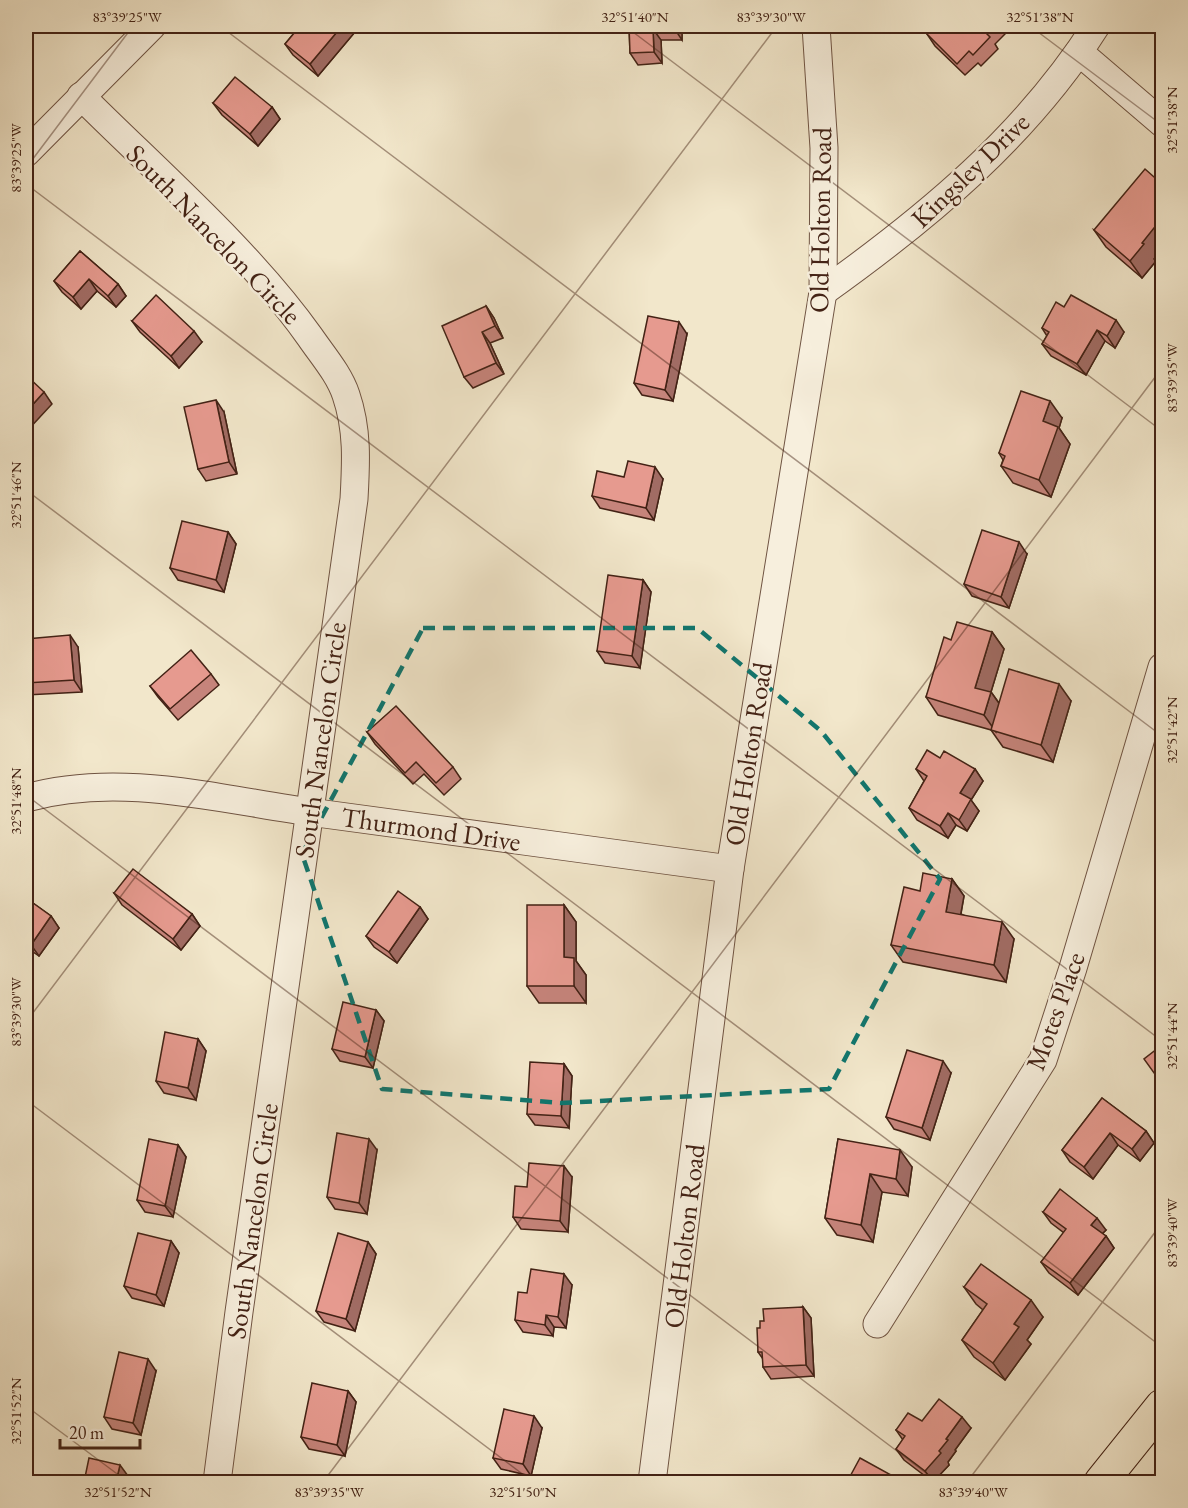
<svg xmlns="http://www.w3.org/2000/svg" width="1188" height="1508" viewBox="0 0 1188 1508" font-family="'EB Garamond',serif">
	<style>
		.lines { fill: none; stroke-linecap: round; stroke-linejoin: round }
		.minor-casing { stroke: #6f5342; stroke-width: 29 }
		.major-casing { stroke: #432215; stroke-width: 35 }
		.minor { stroke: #f7efdd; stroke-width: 27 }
		.major { stroke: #f2e7cb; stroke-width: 33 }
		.wall { fill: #c6847b; stroke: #432215; stroke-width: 1.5 }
		.shaded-wall { fill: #a16c64; stroke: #432215; stroke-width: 1.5 }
		.building { fill: #e69a8f; stroke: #432215; stroke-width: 1.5 }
		.marked { fill: none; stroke: #0f766e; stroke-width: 4.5; stroke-dasharray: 12 8; stroke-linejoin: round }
		.ticks { fill: none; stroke: #432215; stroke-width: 1.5; stroke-opacity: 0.45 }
		.labels { text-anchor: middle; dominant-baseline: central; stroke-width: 5; stroke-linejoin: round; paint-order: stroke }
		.street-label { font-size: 27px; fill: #432215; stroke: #f7efdd }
		.neatline { fill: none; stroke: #432215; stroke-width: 2 }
		.ticks-label { font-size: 15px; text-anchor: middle; fill: #432215 }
	</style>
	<rect width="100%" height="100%" fill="#f2e7cb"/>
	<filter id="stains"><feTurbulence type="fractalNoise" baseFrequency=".00333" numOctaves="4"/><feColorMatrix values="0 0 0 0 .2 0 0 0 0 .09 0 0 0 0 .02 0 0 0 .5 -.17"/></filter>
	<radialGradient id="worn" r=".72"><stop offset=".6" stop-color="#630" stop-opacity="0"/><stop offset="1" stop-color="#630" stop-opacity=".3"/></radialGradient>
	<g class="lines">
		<g class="minor-casing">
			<g id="minor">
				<polyline points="1079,52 1162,123"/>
				<path d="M 81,96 C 156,171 249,251 310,337 C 323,356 339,374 346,395 C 358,430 356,463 354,499 L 239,1312 L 217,1482"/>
				<polyline points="26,153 152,26"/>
				<path d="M 823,292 C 928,217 1026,136 1096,26"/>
				<path d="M 26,798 C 121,771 221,800 317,813 C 455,832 592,850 730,869"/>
				<polyline points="877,1324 1043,1060 1073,968 1162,667"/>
				<polyline points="652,1482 730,869 823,292 824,148 816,26"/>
			</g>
		</g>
		<g class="major-casing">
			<polyline id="major" points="1101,1482 1162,1406"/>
		</g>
		<use href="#minor" class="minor"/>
		<use href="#major" class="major"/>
	</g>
	<g class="wall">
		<polygon points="300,26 360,26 318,76 293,55 285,44"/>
		<polygon points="629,26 682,26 682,40 661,40 662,63 638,65 630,53"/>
		<polygon points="935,26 1002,26 1007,32 995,44 998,49 981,66 978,63 965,75 935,46 927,34"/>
		<polygon points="213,103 272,107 280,119 258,146 222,115"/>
		<polygon points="1094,230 1154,259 1156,261 1142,278 1106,247"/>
		<polygon points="80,251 118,284 126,296 116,307 97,291 81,309 62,292 54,281"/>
		<polygon points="486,306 494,318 503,338 490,343 504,374 473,388 464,377"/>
		<polygon points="1064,307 1124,332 1115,348 1105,341 1086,375 1051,356 1042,344 1047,336 1042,328"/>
		<polygon points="132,321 202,342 179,368 140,332"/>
		<polygon points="687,334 673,401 642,395 634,383"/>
		<polygon points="224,412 237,474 206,481 198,469"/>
		<polygon points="1062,418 1059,428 1070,444 1051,497 1013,483 1001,466 1003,460 999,453"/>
		<polygon points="624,477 663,479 654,520 600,508 592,496"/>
		<polygon points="228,532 236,544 224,592 178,580 170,568"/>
		<polygon points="1027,554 1009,608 972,596 964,584"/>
		<polygon points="643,580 651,592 640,668 605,663 597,651"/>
		<polygon points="992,632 1004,649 991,692 999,703 1071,701 1053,762 1003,747 991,730 938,715 926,697 951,640"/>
		<polygon points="26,639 78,647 82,692 26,695"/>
		<polygon points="211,674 219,685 178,720 158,697 150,686"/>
		<polygon points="367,732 453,767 461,779 444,795 424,774 413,784 375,744"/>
		<polygon points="940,758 975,769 983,781 971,800 979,811 967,831 956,825 948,838 917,820 909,808 924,781 916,769"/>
		<polygon points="952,879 964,896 961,914 1014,939 1006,982 903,962 891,945 920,891"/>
		<polygon points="114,893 192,914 200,926 181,950 122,905"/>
		<polygon points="26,898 51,916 59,928 39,956 26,947"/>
		<polygon points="564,905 576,922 576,961 586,975 586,1003 539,1003 527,986"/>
		<polygon points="420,907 428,919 397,963 374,947 366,936"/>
		<polygon points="376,1010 384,1021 373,1068 340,1061 332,1049"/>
		<polygon points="198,1039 206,1051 196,1100 164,1093 156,1081"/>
		<polygon points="564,1064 572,1076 569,1128 535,1125 527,1114"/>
		<polygon points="951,1073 930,1140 894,1129 886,1117"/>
		<polygon points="1102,1098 1146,1131 1154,1143 1140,1161 1118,1145 1093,1179 1070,1162 1062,1150"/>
		<polygon points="838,1139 912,1167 908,1196 882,1192 873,1242 837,1235 825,1218"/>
		<polygon points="178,1145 186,1157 173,1217 145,1212 137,1200"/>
		<polygon points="377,1150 367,1214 335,1209 327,1197"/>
		<polygon points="572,1177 568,1232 521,1229 513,1217"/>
		<polygon points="1043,1212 1106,1230 1102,1234 1106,1236 1114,1248 1078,1295 1049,1273 1041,1262 1064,1233 1051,1223"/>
		<polygon points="171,1241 179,1253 164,1306 132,1298 124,1286"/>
		<polygon points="368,1242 376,1254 355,1331 324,1322 316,1311"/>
		<polygon points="572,1285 566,1328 554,1327 553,1336 523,1332 515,1320 527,1293"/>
		<polygon points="964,1287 1043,1317 1027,1340 1031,1344 1005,1380 974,1357 962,1340 983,1310 976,1304"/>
		<polygon points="803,1307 811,1318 814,1376 771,1379 763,1367 763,1359 758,1352 760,1328 764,1321"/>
		<polygon points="156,1371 141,1435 112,1429 104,1417"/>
		<polygon points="348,1391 356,1402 345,1456 309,1449 301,1437"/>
		<polygon points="922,1421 971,1428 955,1450 956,1451 948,1462 949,1465 933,1482 904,1460 896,1449 903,1440 896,1430"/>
		<polygon points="542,1428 531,1476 501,1469 493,1458"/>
	</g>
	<g class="shaded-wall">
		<polygon points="342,26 360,26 318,76 310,64"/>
		<polygon points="674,26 682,26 682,40 674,28"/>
		<polygon points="653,29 661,40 662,63 654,52"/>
		<polygon points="272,107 280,119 258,146 250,134"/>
		<polygon points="1162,202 1162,249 1154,259 1156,261 1142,278 1130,261 1155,211"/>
		<polygon points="89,279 97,291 81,309 73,297"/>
		<polygon points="118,284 126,296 116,307 108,296"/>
		<polygon points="486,306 494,318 503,338 495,326"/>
		<polygon points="1116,320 1124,332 1115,348 1107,336"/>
		<polygon points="679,322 687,334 673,401 665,390"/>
		<polygon points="1097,330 1105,341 1086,375 1077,364"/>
		<polygon points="194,331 202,342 179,368 171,356"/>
		<polygon points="482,332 490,343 504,374 496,363"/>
		<polygon points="44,392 52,404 26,432 26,412"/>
		<polygon points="216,400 224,412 237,474 229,462"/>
		<polygon points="1050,401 1062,418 1059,428 1070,444 1051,497 1039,480 1043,421"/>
		<polygon points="655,467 663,479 654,520 646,508"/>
		<polygon points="228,532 236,544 224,592 216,580"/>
		<polygon points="1019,542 1027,554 1009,608 1001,597"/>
		<polygon points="643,580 651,592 640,668 632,656"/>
		<polygon points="992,632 1004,649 987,705 975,688"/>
		<polygon points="70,635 78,647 82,692 74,680"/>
		<polygon points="1059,684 1071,701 1053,762 1041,745"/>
		<polygon points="991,692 1003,709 996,732 984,715"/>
		<polygon points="975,769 983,781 971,800 979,811 967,831 959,820 960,793"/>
		<polygon points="948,813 956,825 948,838 940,826"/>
		<polygon points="952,879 964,896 958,929 946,912"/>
		<polygon points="564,905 576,922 576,961 586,975 586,1003 574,986 564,957"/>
		<polygon points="420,907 428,919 397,963 389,952"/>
		<polygon points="192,914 200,926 181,950 173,939"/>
		<polygon points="51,916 59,928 39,956 31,945"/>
		<polygon points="1002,922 1014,939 1006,982 994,965"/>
		<polygon points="376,1010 384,1021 373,1068 365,1057"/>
		<polygon points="198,1039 206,1051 196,1100 188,1088"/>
		<polygon points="943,1061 951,1073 930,1140 922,1128"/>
		<polygon points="564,1064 572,1076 569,1128 561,1116"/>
		<polygon points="1146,1131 1154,1143 1140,1161 1132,1149"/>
		<polygon points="1110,1133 1118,1145 1093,1179 1084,1167"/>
		<polygon points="369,1139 377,1150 367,1214 359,1203"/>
		<polygon points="178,1145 186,1157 173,1217 165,1206"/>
		<polygon points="900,1150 912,1167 908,1196 896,1179"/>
		<polygon points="564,1166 572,1177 568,1232 560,1221"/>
		<polygon points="870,1174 882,1192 873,1242 861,1225"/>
		<polygon points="1097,1218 1106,1230 1099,1237 1091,1225"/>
		<polygon points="1106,1236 1114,1248 1078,1295 1070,1283"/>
		<polygon points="171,1241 179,1253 164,1306 156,1295"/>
		<polygon points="368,1242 376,1254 355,1331 346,1319"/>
		<polygon points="564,1274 572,1285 566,1328 558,1317"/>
		<polygon points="1031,1300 1043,1317 1027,1340 1031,1344 1005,1380 993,1363 1014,1324"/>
		<polygon points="803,1307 811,1318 814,1376 806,1365"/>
		<polygon points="546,1315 554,1327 553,1336 545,1325"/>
		<polygon points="148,1359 156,1371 141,1435 133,1423"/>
		<polygon points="348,1391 356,1402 345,1456 337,1445"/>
		<polygon points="534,1416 542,1428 531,1476 523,1464"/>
		<polygon points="962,1417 971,1428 955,1450 956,1451 948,1462 949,1465 933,1482 925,1471 946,1439"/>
		<polygon points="120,1465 128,1476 127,1482 116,1482"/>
		<polygon points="891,1475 897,1482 887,1482"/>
	</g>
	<g class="building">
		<polygon points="300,26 342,26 310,64 285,44"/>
		<polygon points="629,26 674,26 674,28 653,29 654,52 630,53"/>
		<polygon points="935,26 994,26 986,33 990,37 973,55 969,51 957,64 927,34"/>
		<polygon points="235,77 272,107 250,134 213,103"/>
		<polygon points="1145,169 1162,184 1162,202 1155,211 1162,218 1142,243 1144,244 1130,261 1094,230"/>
		<polygon points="80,251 118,284 108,296 89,279 73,297 54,281"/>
		<polygon points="156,295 194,331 171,356 132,321"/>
		<polygon points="1071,295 1116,320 1107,336 1097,330 1077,364 1042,344 1049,332 1042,328 1056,302 1064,307"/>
		<polygon points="486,306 495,326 482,332 496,363 464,377 442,326"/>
		<polygon points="648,316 679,322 665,390 634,383"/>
		<polygon points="26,375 44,392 26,412"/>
		<polygon points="1021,391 1050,401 1043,421 1058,427 1039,480 1001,466 1005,456 999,453"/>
		<polygon points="216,400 229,462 198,469 184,407"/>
		<polygon points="628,461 655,467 646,508 592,496 597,471 624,477"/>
		<polygon points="182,521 228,532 216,580 170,568"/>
		<polygon points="982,530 1019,542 1001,597 964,584"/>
		<polygon points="608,575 643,580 632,656 597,651"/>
		<polygon points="957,622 992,632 975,688 991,692 984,715 926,697 944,637 951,640"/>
		<polygon points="70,635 74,680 26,683 26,639"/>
		<polygon points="191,650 211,674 170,709 150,686"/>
		<polygon points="1009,669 1059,684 1041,745 991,730"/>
		<polygon points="396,706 453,767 436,783 416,762 405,773 367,732"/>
		<polygon points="927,750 940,758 944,751 975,769 960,793 971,799 959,820 948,813 940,826 909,808 927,776 916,769"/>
		<polygon points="133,869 192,914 173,939 114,893"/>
		<polygon points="923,873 952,879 946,912 1002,922 994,965 891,945 904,887 920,891"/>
		<polygon points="398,891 420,907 389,952 366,936"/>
		<polygon points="26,898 51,916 31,945 26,941"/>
		<polygon points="527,905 564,905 564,957 574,958 574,986 527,986"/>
		<polygon points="343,1002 376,1010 365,1057 332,1049"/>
		<polygon points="165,1032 198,1039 188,1088 156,1081"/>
		<polygon points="1162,1045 1162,1084 1144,1059"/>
		<polygon points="907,1050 943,1061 922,1128 886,1117"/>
		<polygon points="530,1062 564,1064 561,1116 527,1114"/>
		<polygon points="1102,1098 1146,1131 1132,1149 1110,1133 1084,1167 1062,1150"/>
		<polygon points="337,1133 369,1139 359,1203 327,1197"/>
		<polygon points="149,1139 178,1145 165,1206 137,1200"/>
		<polygon points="838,1139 900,1150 896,1179 870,1174 861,1225 825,1218"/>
		<polygon points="529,1163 564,1166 560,1221 513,1217 515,1186 527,1187"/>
		<polygon points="1060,1189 1097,1218 1091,1225 1106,1236 1070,1283 1041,1262 1066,1229 1043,1212"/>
		<polygon points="138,1233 171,1241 156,1295 124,1286"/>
		<polygon points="338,1233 368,1242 346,1319 316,1311"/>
		<polygon points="981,1264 1031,1300 1014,1324 1019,1327 993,1363 962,1340 987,1304 964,1287"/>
		<polygon points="531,1269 564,1274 558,1317 546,1315 545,1325 515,1320 518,1292 527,1293"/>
		<polygon points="803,1307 806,1365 763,1367 762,1352 758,1352 757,1328 760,1328 760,1321 764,1321 763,1309"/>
		<polygon points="119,1352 148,1359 133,1423 104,1417"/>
		<polygon points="312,1383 348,1391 337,1445 301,1437"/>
		<polygon points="939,1399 962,1417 946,1439 948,1440 939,1451 941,1453 925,1471 896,1449 905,1436 896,1430 908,1413 922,1421"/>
		<polygon points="504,1409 534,1416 523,1464 493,1458"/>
		<polygon points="89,1458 120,1465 116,1482 84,1482"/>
		<polygon points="860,1458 891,1475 887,1482 847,1482"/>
	</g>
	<path class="marked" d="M 423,628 L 697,628 L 821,731 L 940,879 L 829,1089 L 561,1103 L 382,1089 L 302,854 Z"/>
	<path class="ticks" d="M 220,26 L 1162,736M 625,26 L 1162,431M 1030,26 L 1162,125M 26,168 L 133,26M 26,184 L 1162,1041M 26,490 L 1162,1347M 26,795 L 938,1482M 26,1022 L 777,26M 26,1100 L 533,1482M 26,1406 L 128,1482M 323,1482 L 1162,368M 967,1482 L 1162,1223"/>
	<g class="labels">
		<g class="street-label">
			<text transform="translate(970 170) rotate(-44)">Kingsley Drive</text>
			<text transform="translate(820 220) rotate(-89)">Old Holton Road</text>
			<text transform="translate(214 234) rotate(46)">South Nancelon Circle</text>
			<text transform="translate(320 740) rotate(-82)">South Nancelon Circle</text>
			<text transform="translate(748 754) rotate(-81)">Old Holton Road</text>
			<text transform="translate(431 829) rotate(8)">Thurmond Drive</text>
			<text transform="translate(1055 1011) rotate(-70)">Motes Place</text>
			<text transform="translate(252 1221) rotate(-82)">South Nancelon Circle</text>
			<text transform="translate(684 1236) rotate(-83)">Old Holton Road</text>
		</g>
	</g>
	<rect width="1188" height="1508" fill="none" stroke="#f2e7cb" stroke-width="66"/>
	<path d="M60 1439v9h80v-9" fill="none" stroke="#432215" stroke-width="3"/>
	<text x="69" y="1439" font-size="18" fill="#432215" stroke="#f7efdd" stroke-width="4.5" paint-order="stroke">20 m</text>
	<rect x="33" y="33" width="1122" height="1442" class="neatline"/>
	<g class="ticks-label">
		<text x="127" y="22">83°39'25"W</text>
		<text x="635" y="22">32°51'40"N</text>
		<text x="771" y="22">83°39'30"W</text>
		<text x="1040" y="22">32°51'38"N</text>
		<text transform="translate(1172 120) rotate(-90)" y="5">32°51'38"N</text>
		<text transform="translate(16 158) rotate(-90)" y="5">83°39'25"W</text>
		<text transform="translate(1172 378) rotate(-90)" y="5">83°39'35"W</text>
		<text transform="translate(16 495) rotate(-90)" y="5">32°51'46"N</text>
		<text transform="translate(1172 730) rotate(-90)" y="5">32°51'42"N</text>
		<text transform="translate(16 801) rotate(-90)" y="5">32°51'48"N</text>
		<text transform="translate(16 1012) rotate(-90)" y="5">83°39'30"W</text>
		<text transform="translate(1172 1036) rotate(-90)" y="5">32°51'44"N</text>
		<text transform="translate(1172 1233) rotate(-90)" y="5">83°39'40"W</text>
		<text transform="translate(16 1411) rotate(-90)" y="5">32°51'52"N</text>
		<text x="118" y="1497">32°51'52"N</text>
		<text x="329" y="1497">83°39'35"W</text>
		<text x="523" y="1497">32°51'50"N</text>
		<text x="973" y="1497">83°39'40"W</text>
	</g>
	<rect width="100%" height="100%" filter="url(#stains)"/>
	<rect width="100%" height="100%" fill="url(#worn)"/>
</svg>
